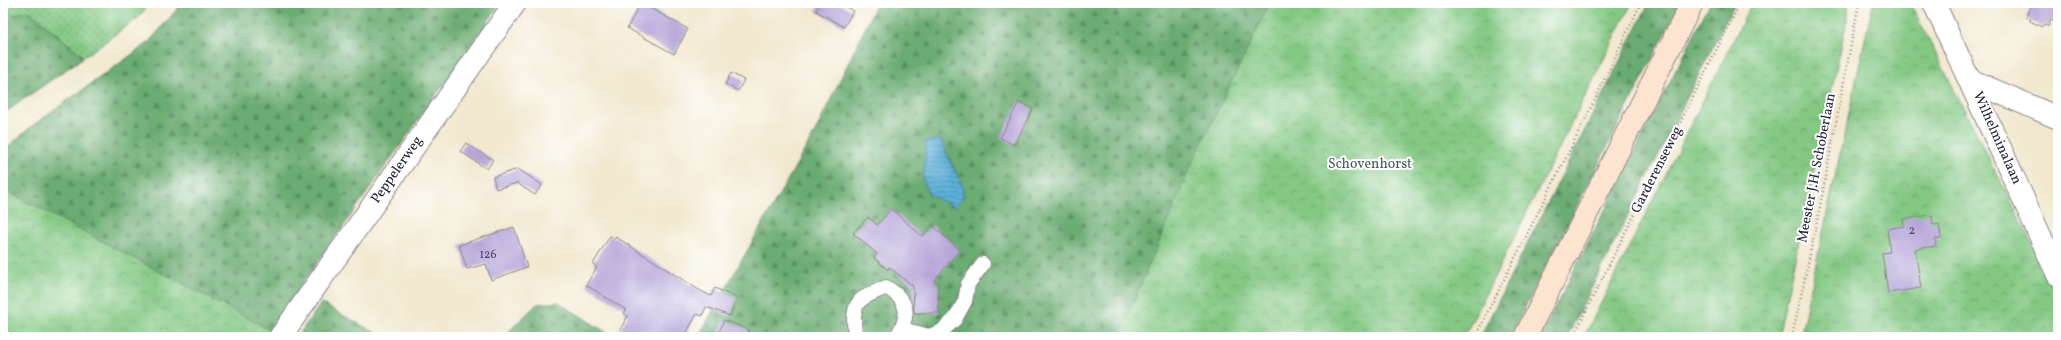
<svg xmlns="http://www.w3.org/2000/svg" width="2061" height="340" viewBox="0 0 2061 340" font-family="Vollkorn,serif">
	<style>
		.grass { fill: url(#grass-dots); stroke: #52755f }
		.forest { fill: url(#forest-firs); stroke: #466756; fill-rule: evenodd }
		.park { fill: url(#park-crowns); stroke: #52755f }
		.water { fill: url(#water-rules); stroke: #406a8a }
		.building { fill: #b5a5d8 }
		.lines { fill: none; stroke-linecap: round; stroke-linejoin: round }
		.service-casing { stroke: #8a8585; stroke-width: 16 }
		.minor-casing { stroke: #8a8585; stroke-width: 24 }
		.secondary-casing { stroke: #8a8585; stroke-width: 24 }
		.path { stroke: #8a8585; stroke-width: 2.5; stroke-dasharray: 1 3; stroke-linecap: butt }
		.service { stroke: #fff; stroke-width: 14 }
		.minor { stroke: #fff; stroke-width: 22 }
		.secondary { stroke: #fde4d1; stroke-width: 22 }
		.labels { text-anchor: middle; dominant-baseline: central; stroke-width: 4; stroke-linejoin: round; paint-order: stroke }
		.number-label { font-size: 12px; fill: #474362 }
		.street-label { font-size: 14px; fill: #22223b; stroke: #fff }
		.park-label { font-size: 14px; fill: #445c54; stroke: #fff }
	</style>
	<defs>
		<pattern id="grass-dots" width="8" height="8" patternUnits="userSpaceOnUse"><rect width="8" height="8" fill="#83c883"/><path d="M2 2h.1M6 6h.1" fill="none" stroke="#6ba26c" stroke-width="1.8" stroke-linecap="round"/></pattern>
		<pattern id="forest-firs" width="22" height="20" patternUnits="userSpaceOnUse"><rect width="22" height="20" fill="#6aac71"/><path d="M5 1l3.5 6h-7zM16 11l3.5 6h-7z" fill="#578c5e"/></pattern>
		<pattern id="park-crowns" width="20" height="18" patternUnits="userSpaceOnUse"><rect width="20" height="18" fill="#83c883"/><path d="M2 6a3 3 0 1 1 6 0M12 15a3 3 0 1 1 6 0" fill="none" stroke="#6ba26c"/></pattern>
		<pattern id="water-rules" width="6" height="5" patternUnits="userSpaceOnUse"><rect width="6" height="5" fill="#5db1d9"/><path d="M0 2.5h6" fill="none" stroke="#4c90b1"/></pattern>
	</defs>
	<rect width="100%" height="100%" fill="#fff"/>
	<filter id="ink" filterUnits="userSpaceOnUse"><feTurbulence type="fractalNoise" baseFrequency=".025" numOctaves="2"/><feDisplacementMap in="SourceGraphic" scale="8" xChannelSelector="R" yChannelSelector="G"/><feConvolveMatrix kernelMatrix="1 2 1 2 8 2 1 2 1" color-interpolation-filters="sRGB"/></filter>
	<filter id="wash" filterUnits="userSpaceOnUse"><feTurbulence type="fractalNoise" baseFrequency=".012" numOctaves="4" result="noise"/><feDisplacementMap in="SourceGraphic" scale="16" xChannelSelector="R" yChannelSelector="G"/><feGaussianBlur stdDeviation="0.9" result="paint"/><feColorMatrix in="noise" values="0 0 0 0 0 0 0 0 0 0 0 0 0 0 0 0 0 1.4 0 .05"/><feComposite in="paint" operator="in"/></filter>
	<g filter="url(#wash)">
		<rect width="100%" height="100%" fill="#f2e8cf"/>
		<polygon class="grass" points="3,3 150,3 138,18 84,57 30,12 13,14 3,10"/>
		<g class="forest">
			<polygon points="179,3 501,3 265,337 3,337 3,151 33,125 148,43 178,8"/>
			<path d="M 877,3 L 1163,3 L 1175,8 L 1178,3 L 1631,3 L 1456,337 L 698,337 L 816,130 ZM 940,139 L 963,188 L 926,150 L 926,142 Z"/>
			<polygon points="1649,3 1681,3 1510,337 1480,337"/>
			<polygon points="1710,3 1735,3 1567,337 1540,337"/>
			<polygon points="3,10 13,14 30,12 84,57 3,114"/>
			<polygon points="558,302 614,337 503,337 537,304"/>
			<polygon points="321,303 383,337 297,337"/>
		</g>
		<g class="park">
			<polygon points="1270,3 1632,3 1464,337 1119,337 1193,161"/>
			<polygon points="1752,3 1848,3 1848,15 1778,337 1584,337"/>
			<polygon points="1873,3 1910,3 2044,266 2058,300 2058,337 1800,337"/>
			<polygon points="3,189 270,330 265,337 3,337"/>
		</g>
		<polygon class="water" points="940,139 963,188 963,197 955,207 929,195 923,180 926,142"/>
		<g id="blocks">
			<g class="building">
				<polygon points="641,3 688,29 674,54 627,28"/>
				<polygon points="820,3 839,3 853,11 844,27 816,11"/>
				<polygon points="2032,3 2058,3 2058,23 2051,20 2048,27 2044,24 2042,27 2030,21 2030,18 2026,17"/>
				<polygon points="731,73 744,80 738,91 725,84"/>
				<polygon points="1019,102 1033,109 1014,145 1000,138"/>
				<polygon points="466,143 493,160 487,169 460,151"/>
				<polygon points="518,169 542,185 535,195 517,183 496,189 493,177"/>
				<polygon points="891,209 922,236 932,225 960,250 934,280 938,284 939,313 914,313 913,286 889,267 888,270 874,258 877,254 853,233 868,217 877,225"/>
				<polygon points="1932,215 1933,225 1939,224 1941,238 1935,239 1936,246 1915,249 1921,288 1888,293 1882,253 1890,252 1887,229 1904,226 1903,219"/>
				<polygon points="514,227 527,267 491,280 486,264 467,269 459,245"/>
				<polygon points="610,236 615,239 616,237 699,290 711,296 715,288 737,298 730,316 706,307 702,316 697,314 684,337 616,336 628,316 624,314 626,310 586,285 597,267 593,264"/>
				<polygon points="724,320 749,330 746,337 717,337"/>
			</g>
		</g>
	</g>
	<g filter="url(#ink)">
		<use href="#blocks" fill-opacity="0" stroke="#8a8585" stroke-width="1"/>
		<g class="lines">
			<g class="service-casing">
				<g id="service">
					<polyline points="902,329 929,336 941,332 955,319 965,301 968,284 983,264"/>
					<path d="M 859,337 C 854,331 854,327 854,320 C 854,296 867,297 886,287 C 909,301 911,315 896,337"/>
				</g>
			</g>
			<g class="minor-casing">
				<g id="minor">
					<polyline points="1934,3 2058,275"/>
					<polyline points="1970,80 2058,118"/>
					<polyline points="280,337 515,3"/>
				</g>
			</g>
			<g class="secondary-casing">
				<polyline id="secondary" points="1525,337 1692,3"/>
			</g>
			<g class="path">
				<polyline points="1475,337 1586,118 1641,3"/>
				<polyline points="1573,337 1740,3"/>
				<polyline points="1792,337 1818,217 1859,3"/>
			</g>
			<use href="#service" class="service"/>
			<use href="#minor" class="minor"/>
			<use href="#secondary" class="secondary"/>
		</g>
	</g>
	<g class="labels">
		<g class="number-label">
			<text x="1912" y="231">2</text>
			<text x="488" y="255">126</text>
		</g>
		<g class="street-label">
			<text transform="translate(1997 138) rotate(66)">Wilhelminalaan</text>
			<text transform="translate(1817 168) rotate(-79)">Meester J.H. Schoberlaan</text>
			<text transform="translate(397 170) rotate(-55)">Peppelerweg</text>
			<text transform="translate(1657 170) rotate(-63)">Garderenseweg</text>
		</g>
		<g class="park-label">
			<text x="1370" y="164">Schovenhorst</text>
		</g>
	</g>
	<rect width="2061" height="340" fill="none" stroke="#fff" stroke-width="16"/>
</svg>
